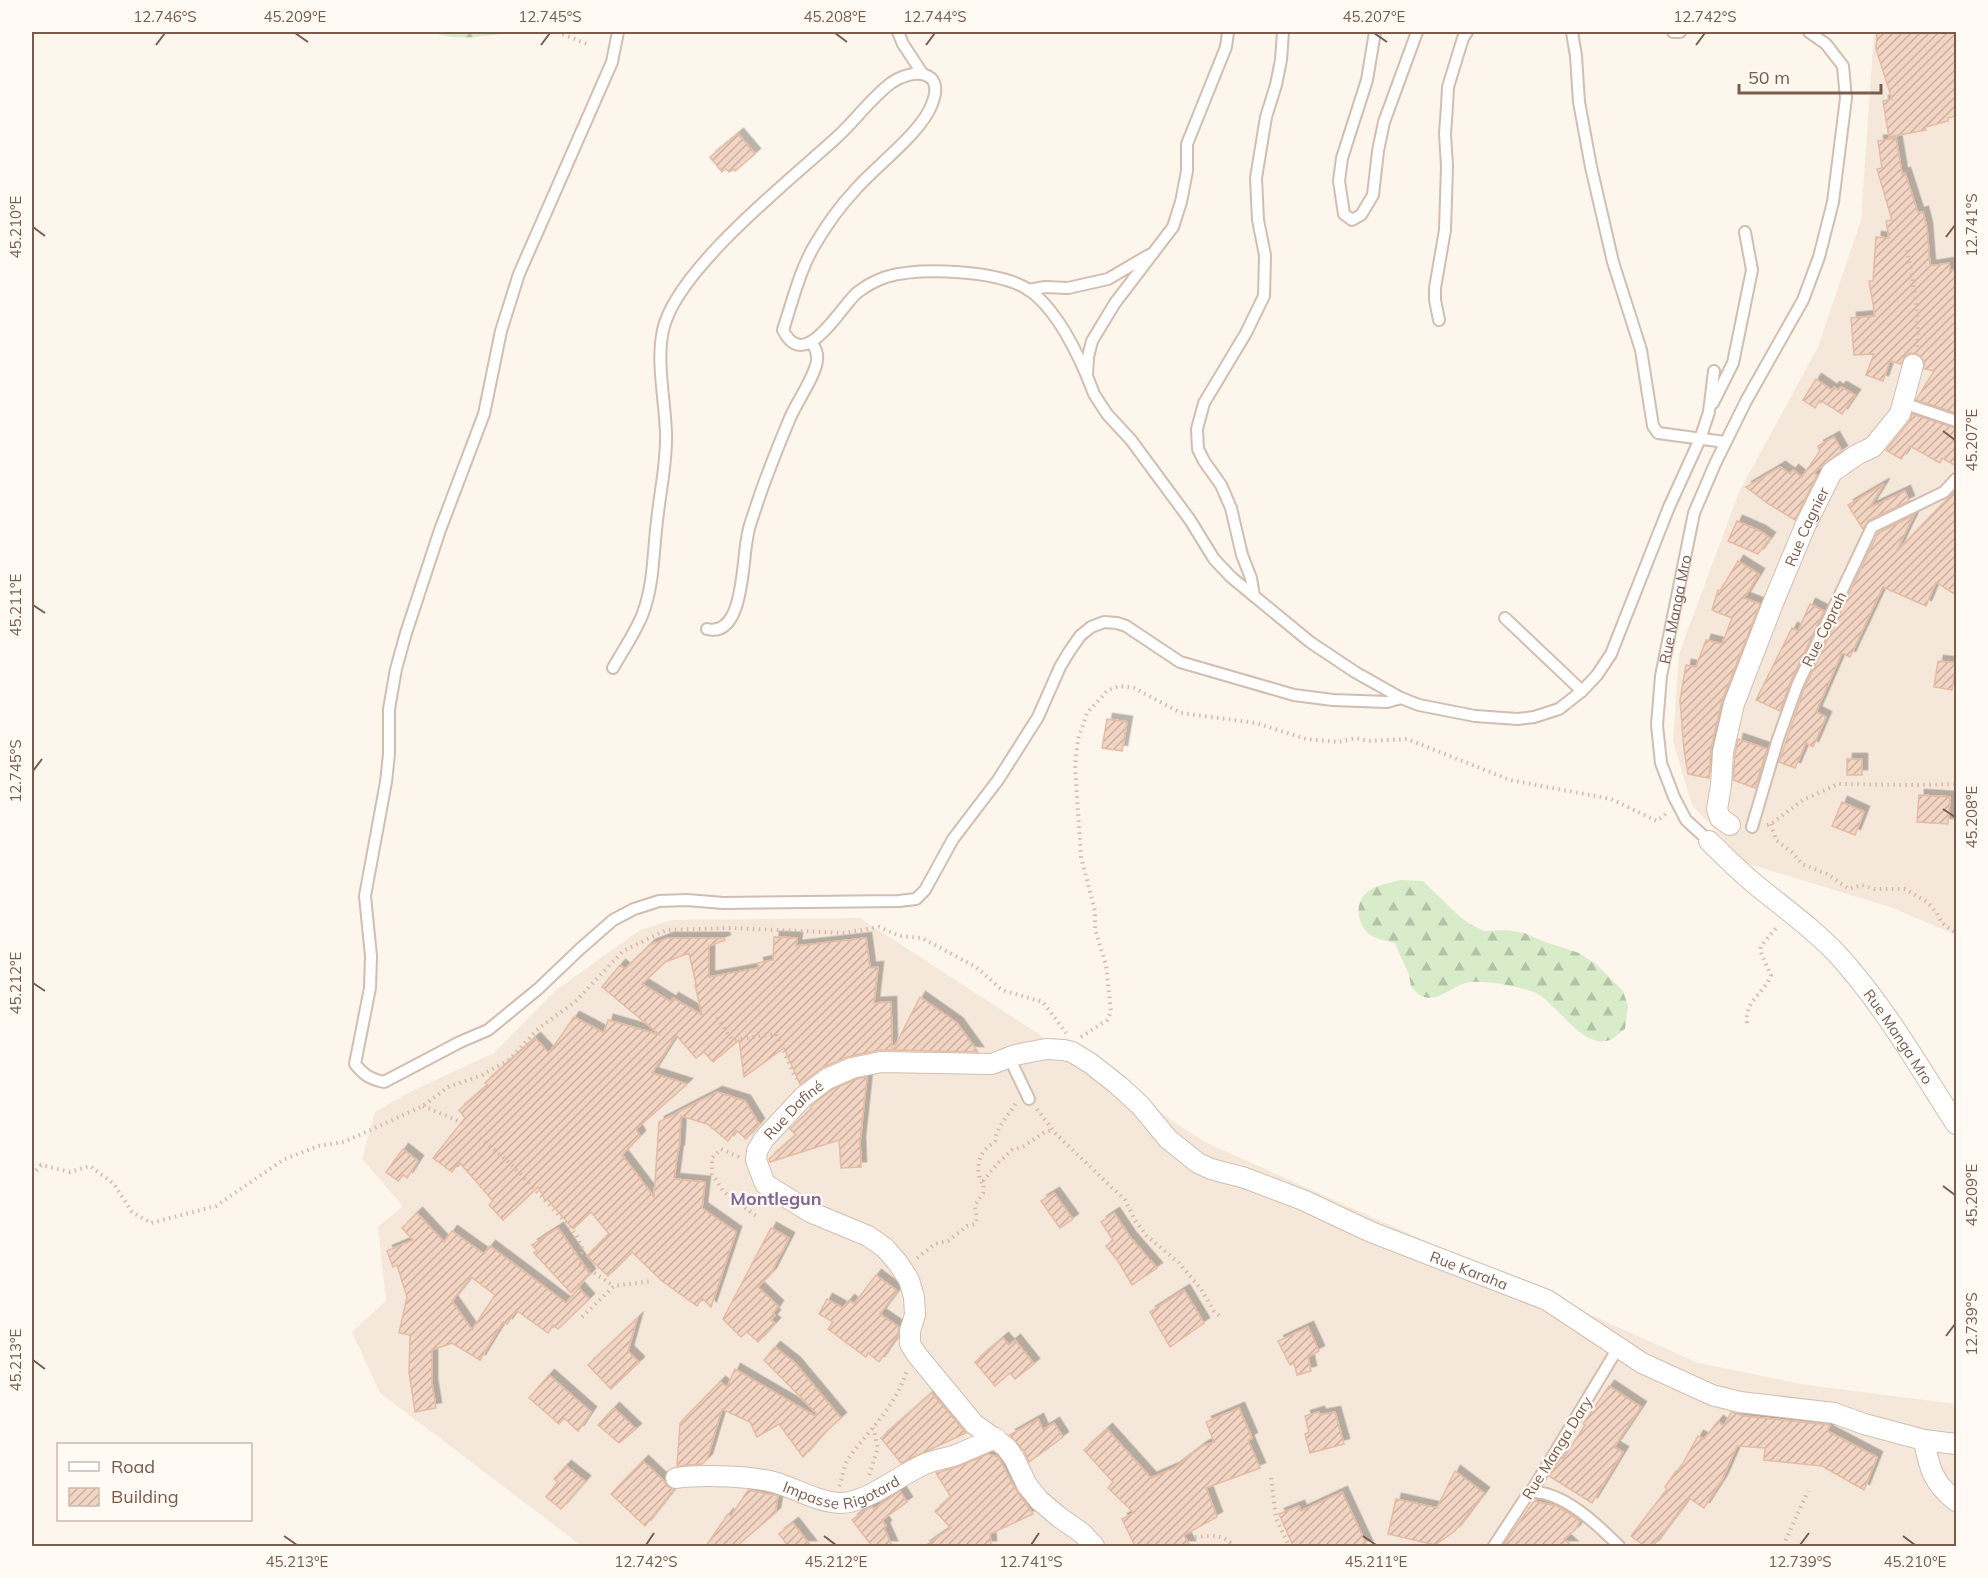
<svg xmlns="http://www.w3.org/2000/svg" width="1988" height="1578" viewBox="0 0 1988 1578" font-family="Mulish,sans-serif">
	<style>
		.residential { fill: #f5e8da }
		.forest { fill: url(#forest-firs) }
		.building { fill: url(#building-hatch); stroke: #e6bba3; stroke-width: 1.5; fill-rule: evenodd; filter: url(#shadow) }
		.lines { fill: none; stroke-linecap: round; stroke-linejoin: round }
		.lane-casing { stroke: #d1beb0; stroke-width: 14 }
		.street-casing { stroke: #d1beb0; stroke-width: 22 }
		.path { stroke: #d9b8a5; stroke-width: 4; stroke-dasharray: 1.5 4.5; stroke-linecap: butt }
		.lane { stroke: #fff; stroke-width: 10 }
		.street { stroke: #fff; stroke-width: 20 }
		.ticks { fill: none; stroke: #7a5c4d; stroke-width: 2 }
		.labels { text-anchor: middle; dominant-baseline: central; stroke-width: 4.5; stroke-linejoin: round; paint-order: stroke }
		.street-label { font-size: 15px; fill: #7a5c4d; stroke: #fffaf3 }
		.quarter-label { font-size: 18px; font-weight: bold; fill: #846695; stroke: #fffaf3 }
		.neatline { fill: none; stroke: #7a5c4d; stroke-width: 2 }
		.ticks-label { font-size: 15px; text-anchor: middle; fill: #7a5c4d }
	</style>
	<defs>
		<pattern id="forest-firs" width="22" height="20" patternUnits="userSpaceOnUse" patternTransform="scale(1.5)"><rect width="22" height="20" fill="#d8ecc9"/><path d="M5 1l3.5 6h-7zM16 11l3.5 6h-7z" fill="#b4c2a5"/></pattern>
		<pattern id="building-hatch" width="6" height="6" patternUnits="userSpaceOnUse" patternTransform="scale(1.5)"><rect width="6" height="6" fill="#f3d5c3"/><path d="M-1 1l2-2M0 6l6-6M5 7l2-2" fill="none" stroke="#cab0a1"/></pattern>
		<filter id="shadow"><feDropShadow dx="5.5" dy="-5.5" stdDeviation="0" flood-color="#0004"/></filter>
	</defs>
	<rect width="100%" height="100%" fill="#fdf6ec"/>
	<g class="residential">
		<polygon points="1874,32 1956,32 1956,935 1893,908 1746,863 1692,805 1673,741 1679,654 1739,492 1818,347 1861,220"/>
		<polygon points="860,918 1205,1142 1698,1363 1807,1385 1956,1404 1956,1546 582,1546 380,1393 352,1332 386,1301 378,1227 403,1206 362,1159 375,1112 414,1090 494,1053 556,990 640,930 672,920"/>
	</g>
	<g class="forest">
		<path d="M 432,32 L 503,32 L 501,34 C 478,37 454,41 432,32 Z"/>
		<path d="M 1401,880 L 1423,881 L 1458,915 L 1468,923 L 1484,931 L 1506,930 L 1524,933 L 1545,942 L 1579,953 L 1596,964 L 1623,991 L 1628,1006 L 1625,1029 C 1620,1032 1615,1038 1610,1040 C 1581,1051 1554,997 1531,991 C 1515,986 1489,981 1472,982 C 1455,982 1440,1004 1421,996 C 1418,994 1413,989 1411,986 L 1409,975 L 1395,943 C 1388,941 1379,940 1372,936 C 1358,928 1354,906 1365,894 C 1373,885 1390,883 1401,880 Z"/>
	</g>
	<g class="building">
		<polygon points="1877,32 1956,32 1956,116 1948,118 1948,121 1925,127 1926,130 1889,137 1883,101 1892,99 1876,49"/>
		<polygon points="738,134 755,154 735,171 734,169 729,172 726,169 722,172 710,157"/>
		<polygon points="1896,138 1902,174 1905,173 1918,213 1923,212 1927,228 1930,266 1949,263 1950,271 1956,269 1956,413 1916,400 1934,371 1924,369 1924,361 1917,354 1910,353 1905,356 1901,364 1890,361 1883,381 1866,375 1874,354 1854,355 1851,318 1875,316 1869,281 1873,281 1876,237 1889,238 1886,221 1892,220 1877,169 1882,168 1878,141"/>
		<polygon points="1816,379 1832,390 1834,387 1838,390 1841,387 1855,395 1842,414 1820,400 1815,408 1803,400"/>
		<polygon points="1912,414 1956,428 1956,466 1942,458 1940,463 1910,446 1901,459 1886,450 1909,422"/>
		<polygon points="1834,437 1842,451 1814,472 1817,475 1795,520 1767,503 1746,487 1780,467 1790,474 1793,470 1802,477 1820,451 1818,446"/>
		<polygon points="1884,484 1869,508 1905,491 1909,501 1869,520 1863,529 1848,505"/>
		<polygon points="1956,490 1956,595 1936,582 1926,606 1883,587 1850,657 1842,653 1816,712 1826,717 1813,747 1806,743 1795,768 1779,762 1804,689 1878,533 1914,515 1896,552"/>
		<polygon points="1737,521 1760,531 1770,538 1758,554 1728,541"/>
		<polygon points="1738,561 1759,574 1744,598 1760,604 1722,701 1711,748 1709,778 1688,774 1684,750 1680,700 1686,665 1696,667 1706,640 1722,644 1732,618 1712,610 1718,590 1720,591"/>
		<polygon points="1810,604 1824,611 1790,683 1780,711 1756,700 1792,628 1798,631"/>
		<polygon points="1938,661 1956,663 1952,690 1934,687"/>
		<polygon points="1107,719 1127,722 1122,751 1102,748"/>
		<polygon points="1738,739 1767,749 1755,788 1733,780 1735,754"/>
		<rect x="1847" y="759" width="15" height="16"/>
		<polygon points="1919,795 1950,797 1948,824 1917,822"/>
		<polygon points="1842,802 1864,812 1855,835 1832,826"/>
		<path d="M 774,937 L 797,938 L 796,946 L 866,938 L 870,968 L 878,967 L 874,1003 L 891,1002 L 892,1050 L 879,1050 L 847,1057 L 822,1068 L 800,1084 L 784,1048 L 744,1077 L 739,1040 L 713,1062 L 704,1052 L 696,1058 L 676,1035 L 652,1073 L 687,1084 L 636,1129 L 640,1136 L 622,1155 L 654,1197 L 659,1122 L 717,1092 L 745,1101 L 759,1124 L 746,1139 L 736,1130 L 728,1141 L 707,1124 L 681,1116 L 679,1150 L 678,1150 L 674,1179 L 705,1182 L 702,1208 L 736,1232 L 711,1307 L 702,1298 L 697,1306 L 662,1281 L 632,1252 L 608,1276 L 587,1256 L 609,1234 L 591,1212 L 573,1229 L 547,1199 L 545,1200 L 538,1187 L 503,1220 L 489,1205 L 493,1201 L 459,1162 L 452,1172 L 433,1158 L 465,1118 L 459,1110 L 488,1085 L 485,1083 L 535,1038 L 549,1053 L 574,1017 L 604,1033 L 608,1020 L 660,1035 L 602,987 L 620,965 L 625,969 L 650,945 L 668,938 L 724,938 L 725,940 L 709,946 L 709,977 L 759,968 L 758,963 L 773,960 ZM 689,953 L 696,984 L 695,985 L 702,1015 L 673,998 L 671,1002 L 642,984 L 665,962 Z"/>
		<polygon points="920,997 957,1023 978,1052 893,1050"/>
		<polygon points="867,1077 860,1142 861,1167 841,1168 839,1140 770,1162 769,1159 796,1135 790,1129 811,1109 811,1106 833,1089 856,1079"/>
		<polygon points="403,1149 418,1161 407,1178 403,1175 398,1181 386,1172"/>
		<polygon points="1054,1193 1073,1219 1060,1228 1041,1201"/>
		<path d="M 417,1213 L 444,1242 L 452,1231 L 484,1254 L 490,1246 L 566,1303 L 579,1288 L 589,1299 L 558,1329 L 553,1325 L 548,1333 L 516,1310 L 507,1324 L 503,1322 L 480,1360 L 452,1343 L 432,1350 L 432,1384 L 436,1408 L 415,1412 L 409,1372 L 410,1335 L 399,1333 L 407,1297 L 397,1265 L 393,1267 L 387,1251 L 413,1240 L 402,1228 ZM 471,1277 L 495,1295 L 472,1330 L 452,1301 Z"/>
		<polygon points="1114,1213 1130,1237 1157,1268 1132,1285 1118,1261 1106,1246 1113,1240 1101,1222"/>
		<polygon points="558,1228 590,1274 571,1293 534,1253 537,1251 532,1245"/>
		<polygon points="771,1228 789,1238 771,1273 758,1287 778,1306 773,1313 775,1315 771,1320 775,1323 758,1342 747,1332 741,1337 723,1319"/>
		<polygon points="876,1275 897,1291 880,1314 899,1327 898,1335 879,1362 868,1353 866,1357 828,1329 833,1322 819,1314 827,1299 843,1308 849,1300 854,1304"/>
		<polygon points="1184,1290 1204,1323 1170,1347 1150,1312"/>
		<polygon points="637,1319 628,1351 639,1362 611,1389 588,1365"/>
		<polygon points="1308,1327 1319,1351 1308,1357 1311,1371 1297,1375 1294,1363 1290,1365 1278,1341"/>
		<polygon points="1003,1338 1009,1345 1015,1340 1034,1364 1015,1379 1010,1373 995,1386 975,1362"/>
		<polygon points="775,1347 795,1363 841,1418 823,1434 803,1457 779,1424 757,1437 750,1422 722,1409 707,1459 702,1464 677,1466 680,1423 720,1382 727,1387 735,1369 815,1416 817,1414 764,1360"/>
		<polygon points="549,1375 591,1412 578,1431 564,1418 559,1424 529,1398"/>
		<polygon points="1609,1386 1641,1407 1614,1447 1623,1452 1592,1503 1549,1476 1561,1457 1563,1459 1585,1425 1583,1424"/>
		<polygon points="932,1393 966,1433 901,1463 881,1438"/>
		<polygon points="614,1408 636,1429 619,1443 598,1425"/>
		<polygon points="1239,1408 1252,1438 1248,1440 1260,1468 1206,1488 1217,1517 1184,1535 1190,1546 1135,1546 1122,1519 1134,1513 1108,1488 1113,1482 1084,1450 1107,1429 1151,1478 1174,1468 1203,1446 1214,1442 1206,1422"/>
		<polygon points="1319,1412 1320,1415 1335,1412 1344,1444 1310,1453 1305,1434 1309,1432 1305,1416"/>
		<polygon points="1731,1412 1744,1416 1830,1425 1827,1431 1877,1457 1864,1490 1822,1466 1764,1460 1765,1448 1737,1446 1722,1480 1704,1508 1689,1498 1653,1546 1645,1546 1631,1536 1667,1489 1665,1487 1676,1471 1678,1472 1698,1436 1704,1439 1718,1421 1724,1426"/>
		<polygon points="1038,1419 1043,1430 1054,1423 1063,1437 1029,1462 1024,1451 1010,1435"/>
		<polygon points="988,1454 998,1457 1016,1490 1033,1514 990,1534 991,1546 925,1546 951,1528 935,1511 951,1497 936,1473 957,1467"/>
		<polygon points="643,1461 664,1481 667,1486 674,1489 645,1526 611,1494"/>
		<polygon points="566,1466 585,1481 561,1509 546,1497 558,1482 554,1479"/>
		<polygon points="1455,1471 1484,1493 1455,1531 1435,1545 1388,1534 1396,1499 1437,1508"/>
		<polygon points="748,1490 778,1496 775,1513 737,1546 706,1546 728,1514 731,1516"/>
		<polygon points="900,1491 907,1502 882,1520 886,1526 884,1528 892,1546 872,1546 852,1520 867,1509 872,1507 874,1509"/>
		<polygon points="1342,1492 1367,1546 1293,1546 1279,1514 1299,1506 1301,1511"/>
		<polygon points="1534,1501 1557,1506 1580,1521 1575,1530 1564,1539 1572,1546 1503,1546"/>
		<polygon points="793,1523 811,1546 788,1546 779,1534"/>
	</g>
	<g class="lines">
		<g class="lane-casing">
			<g id="lane">
				<path d="M 618,32 L 612,62 L 519,274 L 501,331 L 484,414 L 440,530 L 406,633 L 396,669 L 389,709 L 389,754 L 386,782 L 365,896 L 371,956 L 370,988 L 355,1064 C 364,1075 370,1079 384,1082 L 460,1042 L 488,1030 L 538,989 L 580,949 L 613,920 L 634,909 L 659,901 L 687,900 L 723,903 L 899,901 L 916,899 L 925,890 L 953,839 L 998,780 L 1038,717 L 1060,667 L 1069,652 L 1080,636 L 1091,627 L 1104,622 L 1117,623 L 1126,626 L 1180,662 L 1294,695 L 1333,700 L 1387,702 L 1401,698"/>
				<polyline points="898,32 903,44 922,73"/>
				<polyline points="1228,32 1226,47 1187,144 1187,171 1181,202 1173,227 1115,303 1092,341 1088,357 1087,376 1094,394 1107,414 1131,440 1190,520 1214,559 1231,577 1310,642 1355,672 1401,698 1419,705 1475,716 1518,719 1534,717 1559,709 1582,691 1597,675 1611,654 1669,507 1700,439 1709,412 1714,371"/>
				<polyline points="1375,32 1367,80 1342,158 1339,181 1344,214 1352,220 1361,215 1373,195 1378,151 1384,122 1417,32"/>
				<polyline points="1572,32 1576,56 1579,102 1591,167 1613,262 1641,350 1653,426 1658,433 1725,442"/>
				<polyline points="1673,32 1680,32"/>
				<polyline points="1028,290 1045,287 1068,288 1108,279 1149,255"/>
				<polyline points="1439,320 1435,300 1435,288 1445,230 1447,166 1445,134 1447,106 1448,87 1463,38 1467,32"/>
				<polyline points="1713,403 1733,363 1752,270 1745,232"/>
				<polyline points="1903,403 1956,421"/>
				<polyline points="1254,596 1251,578 1242,555 1231,508 1221,485 1204,461 1198,449 1197,429 1204,403 1246,333 1264,296 1265,255 1258,220 1256,178 1266,117 1276,85 1281,60 1283,32"/>
				<polyline points="1505,618 1582,691"/>
				<path d="M 707,629 C 744,638 742,562 747,539 C 748,530 751,521 754,513 C 764,481 777,449 790,418 C 796,403 816,375 817,360 C 818,353 815,348 812,343"/>
				<path d="M 613,668 C 623,650 636,632 643,613 C 654,584 653,552 657,521 C 660,491 667,463 666,433 C 665,399 656,363 663,330 C 676,270 789,181 836,138 C 855,121 870,99 891,83 C 912,68 946,69 932,104 C 922,132 877,165 856,189 C 840,206 825,227 813,248 C 799,273 792,303 783,330 C 805,375 841,305 858,292 C 866,286 877,280 886,277 C 920,267 999,270 1029,290 C 1055,308 1075,348 1087,376"/>
				<polyline points="1752,827 1778,739 1797,686 1872,527 1944,492 1956,479"/>
				<path id="s1" d="M 1709,841 L 1686,820 L 1674,797 L 1661,763 L 1657,725 L 1661,676 L 1694,513 L 1715,464 L 1746,401 L 1803,300 L 1819,257 L 1833,202 L 1846,98 L 1843,66 L 1826,44 L 1809,32"/>
				<polyline points="1009,1057 1029,1099"/>
				<path d="M 1531,1492 C 1563,1491 1598,1525 1619,1546"/>
				<polyline points="1494,1546 1526,1497 1531,1492 1618,1348"/>
			</g>
		</g>
		<g class="street-casing">
			<g id="street">
				<path id="s2" d="M 1730,825 L 1720,818 L 1717,809 L 1721,785 L 1723,752 L 1734,704 L 1773,603 L 1806,524 L 1832,472 L 1858,454 L 1873,447 L 1900,414 L 1913,365"/>
				<path id="s3" d="M 1709,841 C 1724,856 1739,871 1756,885 C 1784,908 1814,929 1839,956 C 1885,1007 1919,1067 1956,1124"/>
				<path d="M 1924,1440 C 1929,1468 1933,1483 1956,1501"/>
				<path id="s4" d="M 676,1478 C 701,1474 757,1476 780,1484 C 800,1491 819,1502 841,1503 C 866,1503 900,1475 923,1465 C 933,1460 943,1459 953,1456 C 968,1450 981,1444 996,1438"/>
				<path id="s5" d="M 1094,1546 L 1082,1533 L 1059,1517 L 1039,1500 L 1027,1485 L 1014,1458 L 1006,1447 L 974,1424 L 917,1355 L 910,1344 L 910,1331 L 915,1315 L 914,1297 L 909,1280 L 898,1263 L 885,1248 L 868,1236 L 810,1212 L 765,1184 L 756,1160 L 757,1151 L 764,1139 L 803,1097 L 827,1079 L 852,1068 L 881,1062 L 992,1064 L 1015,1055 L 1046,1049 L 1064,1050 L 1072,1052 L 1090,1063 L 1118,1085 L 1140,1105 L 1168,1139 L 1198,1163 L 1211,1169 L 1245,1178 L 1303,1200 L 1371,1232 L 1547,1300 L 1642,1363 L 1712,1395 L 1740,1402 L 1834,1413 L 1864,1424 L 1924,1440 L 1956,1444"/>
			</g>
		</g>
		<g class="path">
			<polyline points="557,32 587,44"/>
			<path d="M 1907,250 C 1913,281 1920,315 1917,347"/>
			<polyline points="1771,824 1776,840 1793,853 1802,864 1827,874 1849,889 1862,885 1874,889 1905,889 1927,902 1936,912 1942,923 1956,933"/>
			<polyline points="1767,825 1771,824 1803,800 1838,784 1916,785 1956,784"/>
			<polyline points="706,1012 719,1020 732,1040 776,1034 796,1079"/>
			<path d="M 1747,1023 C 1744,1001 1765,993 1771,975 L 1760,951 L 1761,946 L 1778,926"/>
			<polyline points="1081,1037 1107,1020 1111,1012 1106,965 1095,929 1095,911 1081,857 1075,766 1078,739 1087,713 1108,690 1120,686 1134,688 1181,713 1256,723 1306,739 1338,742 1356,738 1368,741 1407,739 1510,780 1611,799 1657,821 1668,812"/>
			<polyline points="423,1106 461,1122 511,1164 576,1234 583,1250 578,1262 614,1286"/>
			<polyline points="1037,1109 1056,1134 1125,1200 1136,1222 1147,1236 1179,1263 1201,1289 1214,1311 1222,1318"/>
			<polyline points="739,1157 721,1149 712,1158 712,1174 723,1191 756,1216"/>
			<polyline points="32,1175 41,1165 70,1172 90,1166 114,1184 132,1212 151,1223 216,1206 283,1160 318,1146 344,1142 423,1106 448,1087 482,1075 510,1059 539,1028 575,1002 623,951 666,930 732,928 845,933 879,927 900,936 922,938 976,967 1002,990 1043,1002 1066,1033"/>
			<path d="M 982,1183 C 976,1172 977,1156 988,1147 C 990,1145 993,1144 995,1141 C 996,1127 1009,1115 1016,1103"/>
			<polyline points="917,1258 935,1244 948,1241 967,1226 975,1224 977,1219 975,1206 983,1193 984,1180 997,1164 1012,1150 1024,1146 1045,1132 1053,1130"/>
			<polyline points="582,1317 614,1286 652,1281"/>
			<polyline points="869,1475 878,1448 873,1428"/>
			<polyline points="1271,1478 1276,1518 1288,1544 1291,1546"/>
			<path d="M 839,1486 C 843,1478 843,1467 848,1459 C 870,1428 895,1408 907,1370"/>
			<path d="M 1195,1537 C 1208,1536 1224,1533 1233,1546"/>
			<polyline points="1783,1546 1808,1491"/>
		</g>
		<use href="#lane" class="lane"/>
		<use href="#street" class="street"/>
	</g>
	<path class="ticks" d="M 295,33 L 308,42M 835,33 L 847,42M 1374,33 L 1387,42M 156,45 L 165,33M 541,45 L 550,33M 926,45 L 935,33M 1696,45 L 1705,33M 33,227 L 45,236M 1946,237 L 1955,225M 1943,431 L 1955,440M 33,605 L 45,613M 33,771 L 42,759M 1943,809 L 1955,817M 33,983 L 45,991M 1943,1186 L 1955,1195M 1946,1336 L 1955,1324M 33,1360 L 45,1369M 284,1536 L 297,1545M 824,1536 L 836,1545M 1363,1536 L 1376,1545M 1903,1536 L 1915,1545M 646,1545 L 654,1533M 1031,1545 L 1039,1533M 1800,1545 L 1809,1533"/>
	<g class="labels">
		<g class="street-label">
			<text stroke="none"><textPath href="#s2" startOffset="320">Rue Cagnier</textPath></text>
			<text stroke="none"><textPath href="#s1" startOffset="249">Rue Manga Mro</textPath></text>
			<text transform="translate(1824 629) rotate(-64)">Rue Coprah</text>
			<text stroke="none"><textPath href="#s3" startOffset="274">Rue Manga Mro</textPath></text>
			<text stroke="none"><textPath href="#s5" startOffset="609">Rue Dafiné</textPath></text>
			<text stroke="none"><textPath href="#s5" startOffset="1366">Rue Karaha</textPath></text>
			<text transform="translate(1557 1448) rotate(-58)">Rue Manga Dary</text>
			<text stroke="none"><textPath href="#s4" startOffset="170">Impasse Rigotard</textPath></text>
		</g>
		<g class="quarter-label">
			<text x="776" y="1198">Montlegun</text>
		</g>
	</g>
	<rect width="1988" height="1578" fill="none" stroke="#fffaf3" stroke-width="66"/>
	<rect x="57" y="1443" width="195" height="78" fill="#fffaf3" stroke="#cabbb1" stroke-width="1.5"/>
	<rect x="69" y="1462" width="30" height="9" fill="#ffffff" stroke="#cabbb1" stroke-width="1.5"/>
	<text x="111" y="1473" font-size="18" fill="#7a5c4d">Road</text>
	<rect x="69" y="1488" width="30" height="18" fill="url(#building-hatch)" stroke="#cabbb1" stroke-width="1.5"/>
	<text x="111" y="1503" font-size="18" fill="#7a5c4d">Building</text>
	<path d="M1739 84v9h142v-9" fill="none" stroke="#7a5c4d" stroke-width="3"/>
	<text x="1748" y="84" font-size="18" fill="#7a5c4d" stroke="#fffaf3" stroke-width="4.5" paint-order="stroke">50 m</text>
	<rect x="33" y="33" width="1922" height="1512" class="neatline"/>
	<g class="ticks-label">
		<text x="165" y="22">12.746°S</text>
		<text x="295" y="22">45.209°E</text>
		<text x="550" y="22">12.745°S</text>
		<text x="835" y="22">45.208°E</text>
		<text x="935" y="22">12.744°S</text>
		<text x="1374" y="22">45.207°E</text>
		<text x="1705" y="22">12.742°S</text>
		<text transform="translate(1972 225) rotate(-90)" y="5">12.741°S</text>
		<text transform="translate(16 227) rotate(-90)" y="5">45.210°E</text>
		<text transform="translate(1972 440) rotate(-90)" y="5">45.207°E</text>
		<text transform="translate(16 605) rotate(-90)" y="5">45.211°E</text>
		<text transform="translate(16 771) rotate(-90)" y="5">12.745°S</text>
		<text transform="translate(1972 817) rotate(-90)" y="5">45.208°E</text>
		<text transform="translate(16 983) rotate(-90)" y="5">45.212°E</text>
		<text transform="translate(1972 1195) rotate(-90)" y="5">45.209°E</text>
		<text transform="translate(1972 1324) rotate(-90)" y="5">12.739°S</text>
		<text transform="translate(16 1360) rotate(-90)" y="5">45.213°E</text>
		<text x="297" y="1567">45.213°E</text>
		<text x="646" y="1567">12.742°S</text>
		<text x="836" y="1567">45.212°E</text>
		<text x="1031" y="1567">12.741°S</text>
		<text x="1376" y="1567">45.211°E</text>
		<text x="1800" y="1567">12.739°S</text>
		<text x="1915" y="1567">45.210°E</text>
	</g>
</svg>
